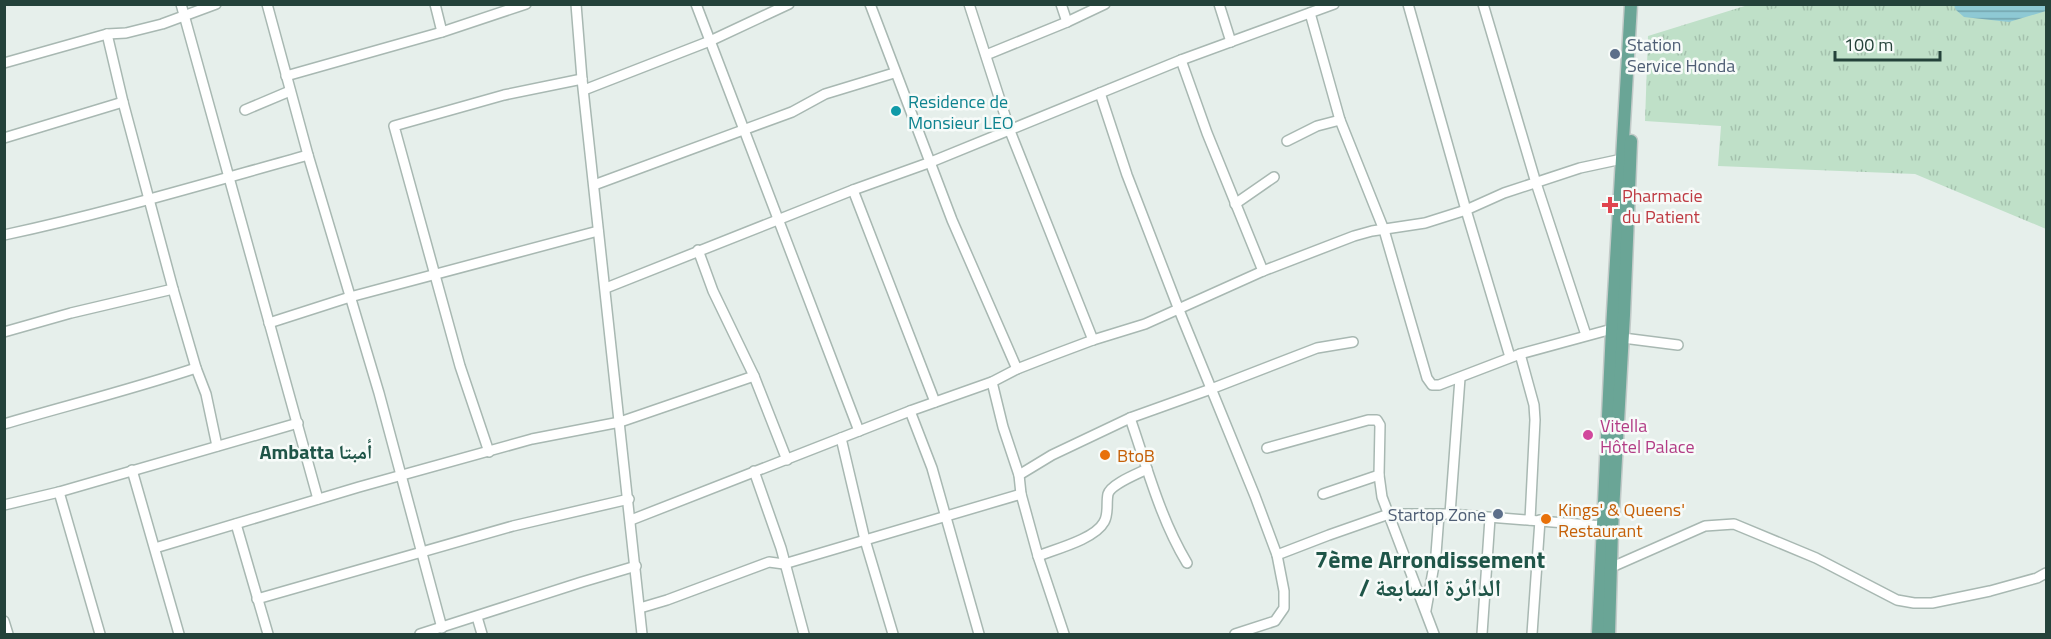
<svg xmlns="http://www.w3.org/2000/svg" width="2051" height="639" viewBox="0 0 2051 639" font-family="'Titillium Web','Noto Naskh Arabic',sans-serif">
	<style>
		.grass { fill: url(#grass-tufts) }
		.garden { fill: #bfe0c8 }
		.water { fill: url(#water-rules) }
		.lines { fill: none; stroke-linecap: round; stroke-linejoin: round }
		.minor-casing { stroke: #a8b8b2; stroke-width: 12 }
		.major-casing { stroke: #c2cac8; stroke-width: 15 }
		.minor { stroke: #fff; stroke-width: 9 }
		.major { stroke: #6aa596; stroke-width: 12 }
		.service-dot { fill: #5c6f8a; stroke: #f7fbf9; stroke-width: 2 }
		.culture-dot { fill: #0f9aa8; stroke: #f7fbf9; stroke-width: 2 }
		.health-dot { fill: #e0444e; stroke: #f7fbf9; stroke-width: 2 }
		.hotel-dot { fill: #d1479c; stroke: #f7fbf9; stroke-width: 2 }
		.food-dot { fill: #e8710a; stroke: #f7fbf9; stroke-width: 2 }
		.labels { text-anchor: middle; dominant-baseline: central; stroke-width: 5; stroke-linejoin: round; paint-order: stroke }
		.service-label { font-size: 18px; fill: #4e5e75; stroke: #f7fbf9; text-anchor: start }
		.culture-label { font-size: 18px; fill: #0d838f; stroke: #f7fbf9; text-anchor: start }
		.health-label { font-size: 18px; fill: #be3a42; stroke: #f7fbf9; text-anchor: start }
		.hotel-label { font-size: 18px; fill: #b23c85; stroke: #f7fbf9; text-anchor: start }
		.food-label { font-size: 18px; fill: #c56008; stroke: #f7fbf9; text-anchor: start }
		.neighbourhood-label { font-size: 20px; font-weight: bold; fill: #1f5548; stroke: #f7fbf9 }
		.district-label { font-size: 24px; font-weight: bold; fill: #1f5548; stroke: #f7fbf9 }
	</style>
	<defs>
		<pattern id="grass-tufts" width="24" height="20" patternUnits="userSpaceOnUse" patternTransform="scale(1.5)"><rect width="24" height="20" fill="#bfe0c8"/><path d="M3 7l-1-3M5 7V3M7 7l1-3M15 17l-1-3M17 17v-4M19 17l1-3" fill="none" stroke="#a4c1ad"/></pattern>
		<pattern id="water-rules" width="6" height="5" patternUnits="userSpaceOnUse" patternTransform="scale(1.5)"><rect width="6" height="5" fill="#8ec9d4"/><path d="M0 2.5h6" fill="none" stroke="#74a5ad"/></pattern>
	</defs>
	<rect width="100%" height="100%" fill="#e6efeb"/>
	<polygon class="grass" points="1748,5 2046,5 2046,229 1915,174 1718,166 1721,126 1645,121 1648,36"/>
	<g class="garden">
		<polygon points="1777,8 1784,12 1785,21 1776,21 1762,17 1762,11"/>
		<path d="M 1748,30 L 1759,32 C 1763,38 1764,44 1759,49 L 1746,48 Z"/>
	</g>
	<polygon class="water" points="1954,5 2046,5 2046,11 2009,22 1964,17 1956,10"/>
	<g class="lines">
		<g class="minor-casing">
			<g id="minor">
				<polyline points="181,4 318,499"/>
				<polyline points="267,4 308,155 379,393 442,628"/>
				<polyline points="435,4 442,32"/>
				<polyline points="576,4 582,79 642,634"/>
				<polyline points="696,4 859,431"/>
				<polyline points="870,4 952,220 1017,369"/>
				<polyline points="969,4 1010,131 1093,340"/>
				<polyline points="1061,4 1067,22"/>
				<polyline points="1219,4 1231,42"/>
				<polyline points="1408,4 1466,210 1510,357"/>
				<polyline points="1483,4 1536,183 1586,335"/>
				<polyline points="1310,13 1340,120 1384,230 1427,378 1432,385 1439,385 1520,354 1612,329"/>
				<polyline points="107,34 123,102 173,289 196,368 206,394 217,446"/>
				<polyline points="986,55 1067,22 1105,4"/>
				<polyline points="1181,60 1207,133 1263,271"/>
				<polyline points="4,63 107,34 126,33 162,24 216,4"/>
				<polyline points="286,76 442,32 526,4"/>
				<polyline points="584,90 710,41 789,4"/>
				<polyline points="1100,93 1127,175 1179,310 1255,496 1277,555 1284,591 1284,608 1275,621 1235,634"/>
				<polyline points="245,110 290,91"/>
				<polyline points="4,138 123,102"/>
				<polyline points="1287,141 1317,126 1340,120"/>
				<polyline points="594,185 792,112 825,94 894,73"/>
				<polyline points="853,190 935,402"/>
				<polyline points="1235,204 1274,177"/>
				<path d="M 4,235 C 107,213 207,183 308,155"/>
				<polyline points="698,250 713,291 754,376 787,460"/>
				<polyline points="606,288 853,190 931,162 1181,60 1334,4"/>
				<polyline points="269,323 350,297 598,231"/>
				<polyline points="4,332 71,313 173,289"/>
				<polyline points="1623,338 1678,345"/>
				<polyline points="1520,354 1534,405 1535,420 1530,520"/>
				<polyline points="992,382 1003,427 1019,475 1021,494 1038,556 1064,634"/>
				<polyline points="910,411 932,468 979,634"/>
				<path d="M 1130,418 C 1147,467 1160,518 1187,563"/>
				<path d="M 4,424 C 69,405 133,389 196,368"/>
				<polyline points="841,438 865,540 893,634"/>
				<polyline points="1267,448 1368,420 1377,420 1380,425 1379,475 1382,497 1434,634"/>
				<polyline points="489,452 460,366 394,126 504,95 582,79"/>
				<polyline points="132,470 179,634"/>
				<polyline points="754,471 781,548 804,634"/>
				<polyline points="1019,475 1052,455 1130,418 1211,389 1317,348 1353,342"/>
				<polyline points="59,492 100,634"/>
				<polyline points="1323,494 1379,475"/>
				<polyline points="4,505 59,492 298,423"/>
				<polyline points="1450,514 1460,378"/>
				<polyline points="631,520 910,411 992,382 1017,369 1053,355 1093,340 1145,324 1263,271 1354,236 1372,231 1425,223 1466,210 1504,193 1580,168 1622,159"/>
				<polyline points="236,524 268,634"/>
				<polyline points="155,548 359,487 532,439 620,422 754,376"/>
				<polyline points="1277,555 1329,535 1389,514 1450,514 1603,526"/>
				<path d="M 1038,556 C 1056,549 1095,539 1104,522 C 1109,514 1106,503 1108,494 C 1111,484 1137,474 1147,469"/>
				<polyline points="1612,567 1705,526 1734,524 1816,558 1897,600 1914,603 1932,603 1990,591 2037,578 2046,573"/>
				<polyline points="257,599 513,526 629,499"/>
				<polyline points="640,608 667,600 769,562 784,564 1021,494"/>
				<polyline points="1426,610 1436,554 1439,515"/>
				<polyline points="477,617 482,634"/>
				<polyline points="4,621 8,634"/>
				<polyline points="420,634 582,582 636,566"/>
				<polyline points="1482,634 1490,518"/>
				<polyline points="1532,634 1540,520"/>
			</g>
		</g>
		<g class="major-casing">
			<g id="major">
				<polyline points="1598,634 1612,329 1631,4"/>
				<polyline points="1609,634 1612,530 1624,315 1631,141"/>
			</g>
		</g>
		<use href="#minor" class="minor"/>
		<use href="#major" class="major"/>
	</g>
	<g class="service-dot">
		<circle cx="1615" cy="54" r="6"/>
		<circle cx="1498" cy="514" r="6"/>
	</g>
	<circle class="culture-dot" cx="896" cy="111" r="6"/>
	<path class="health-dot" d="M1607 196h6v6h6v6h-6v6h-6v-6h-6v-6h6z"/>
	<circle class="hotel-dot" cx="1588" cy="435" r="6"/>
	<g class="food-dot">
		<circle cx="1105" cy="455" r="6"/>
		<circle cx="1546" cy="519" r="6"/>
	</g>
	<g class="labels">
		<g class="service-label">
			<text x="1627" y="44">Station<tspan x="1627" dy="21">Service Honda</tspan></text>
			<text x="1486" y="514" text-anchor="end">Startop Zone</text>
		</g>
		<g class="culture-label">
			<text x="908" y="101">Residence de<tspan x="908" dy="21">Monsieur LEO</tspan></text>
		</g>
		<g class="health-label">
			<text x="1622" y="195">Pharmacie<tspan x="1622" dy="21">du Patient</tspan></text>
		</g>
		<g class="hotel-label">
			<text x="1600" y="425">Vitella<tspan x="1600" dy="21">Hôtel Palace</tspan></text>
		</g>
		<g class="food-label">
			<text x="1117" y="455">BtoB</text>
			<text x="1558" y="509">Kings' &amp; Queens'<tspan x="1558" dy="21">Restaurant</tspan></text>
		</g>
		<g class="neighbourhood-label">
			<text x="316" y="451">Ambatta أمبتا</text>
		</g>
		<g class="district-label">
			<text x="1430" y="559">7ème Arrondissement<tspan x="1430" dy="28">/ الدائرة السابعة</tspan></text>
		</g>
	</g>
	<rect width="2051" height="639" fill="none" stroke="#24423a" stroke-width="12"/>
	<path d="M1835 51v9h105v-9" fill="none" stroke="#24423a" stroke-width="3"/>
	<text x="1844" y="51" font-size="18" fill="#24423a" stroke="#f7fbf9" stroke-width="4.5" paint-order="stroke">100 m</text>
</svg>
